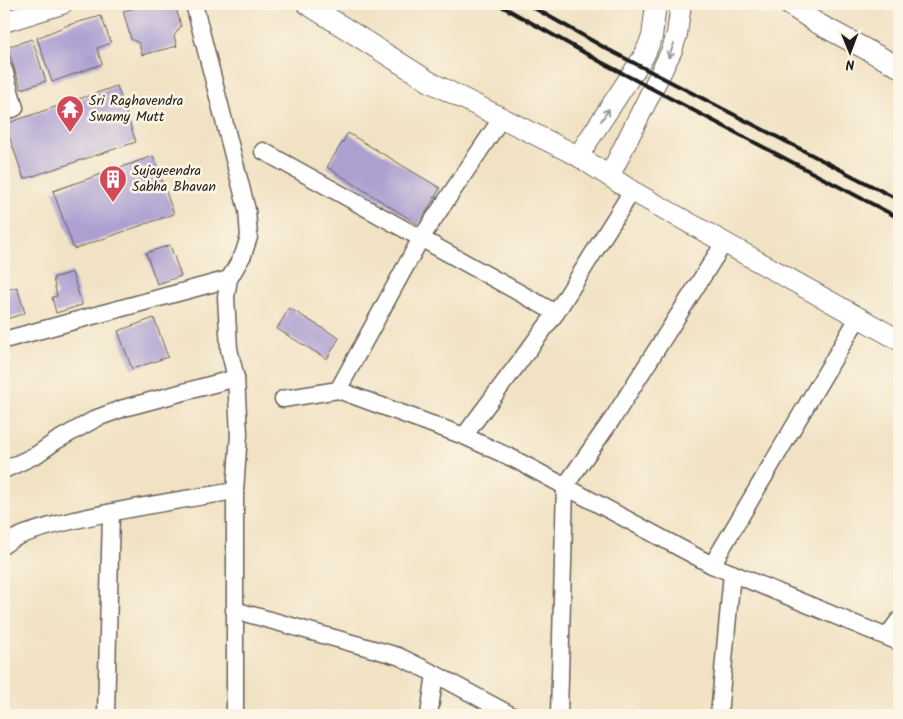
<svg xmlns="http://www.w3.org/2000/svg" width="903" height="719" viewBox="0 0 903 719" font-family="Kalam,sans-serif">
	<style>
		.building { fill: #aca0d1 }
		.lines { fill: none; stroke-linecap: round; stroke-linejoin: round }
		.minor-casing { stroke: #676157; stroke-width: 19 }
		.tertiary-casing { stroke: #676157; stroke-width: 22 }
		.minor { stroke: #fff; stroke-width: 16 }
		.tertiary { stroke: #fff; stroke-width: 20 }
		.rail { stroke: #1c1c1c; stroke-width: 4 }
		.oneway { stroke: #999 }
		.labels { text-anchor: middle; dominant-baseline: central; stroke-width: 5; stroke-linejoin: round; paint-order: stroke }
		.poi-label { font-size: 14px; fill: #1c1c1c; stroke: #fcf5e5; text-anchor: start }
	</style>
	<rect width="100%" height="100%" fill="#fcf5e5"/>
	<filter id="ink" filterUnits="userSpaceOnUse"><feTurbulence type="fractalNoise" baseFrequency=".02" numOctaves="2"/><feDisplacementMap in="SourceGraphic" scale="10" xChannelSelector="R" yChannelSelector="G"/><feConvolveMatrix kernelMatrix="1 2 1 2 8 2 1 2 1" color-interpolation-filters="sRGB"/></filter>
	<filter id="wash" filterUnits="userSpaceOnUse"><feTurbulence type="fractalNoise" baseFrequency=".0096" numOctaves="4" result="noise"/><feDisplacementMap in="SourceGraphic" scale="20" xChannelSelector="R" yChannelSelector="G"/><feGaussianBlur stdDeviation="1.12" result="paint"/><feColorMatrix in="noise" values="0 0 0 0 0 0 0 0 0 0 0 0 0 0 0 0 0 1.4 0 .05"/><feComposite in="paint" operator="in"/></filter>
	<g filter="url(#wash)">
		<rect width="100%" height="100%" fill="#f1e2c4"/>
		<g id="blocks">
			<g class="building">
				<polygon points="151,4 175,4 181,26 174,36 177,46 142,55 139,43 131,39 123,11"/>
				<polygon points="101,16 111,43 97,48 102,64 52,82 37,38 68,25"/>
				<polygon points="32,39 46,81 21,89 7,47"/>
				<polygon points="117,86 136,142 24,179 5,124"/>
				<polygon points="348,133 440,188 419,225 327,167"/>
				<polygon points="153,156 174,214 74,249 53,191"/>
				<polygon points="170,245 181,276 157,284 146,253"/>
				<polygon points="72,272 82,305 56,313 52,297 57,296 53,278"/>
				<polygon points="17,287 25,313 4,320 4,291"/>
				<polygon points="289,308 339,338 327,359 277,329"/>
				<polygon points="154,318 168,357 132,369 118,331"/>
			</g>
		</g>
	</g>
	<g filter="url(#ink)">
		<use href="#blocks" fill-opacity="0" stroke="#676157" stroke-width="1"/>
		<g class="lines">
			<g class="minor-casing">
				<g id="minor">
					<polyline points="194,4 247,210 249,237 243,255 229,279 226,297 229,349 236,378 239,434 235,491 235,715"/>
					<polyline points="4,70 15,108 4,112"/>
					<polyline points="263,151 556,313"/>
					<polyline points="4,340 229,279"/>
					<polyline points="338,390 421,238 501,119"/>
					<polyline points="283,399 338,390 464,436 514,459 712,565 899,642"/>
					<polyline points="464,436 556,313 632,191"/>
					<polyline points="4,470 36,455 56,441 97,418 124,408 236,378"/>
					<path d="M 4,545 C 27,522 194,498 235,491"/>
					<polyline points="712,565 858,318"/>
					<polyline points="234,610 398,656 435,674 511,715"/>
					<polyline points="887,636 899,620"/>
					<polyline points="106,715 111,513"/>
					<polyline points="429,715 435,674"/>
					<polyline points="559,715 565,486 613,418 724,243"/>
					<polyline points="719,715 732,573"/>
				</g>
			</g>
			<g class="tertiary-casing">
				<g id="tertiary">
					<polyline points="307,4 430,82 578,156 632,191 899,340"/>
					<polyline points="788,4 817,23 899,67"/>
					<polyline points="4,22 62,4"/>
					<polyline points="578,156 644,56 652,37 656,4"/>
					<polyline points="610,175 672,50 677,34 681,4"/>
				</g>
			</g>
			<use href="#minor" class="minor"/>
			<use href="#tertiary" class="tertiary"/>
			<g class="rail">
				<polyline points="498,4 601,62 899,218"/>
				<polyline points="527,4 607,49 899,200"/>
			</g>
		</g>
		<defs><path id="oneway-shaft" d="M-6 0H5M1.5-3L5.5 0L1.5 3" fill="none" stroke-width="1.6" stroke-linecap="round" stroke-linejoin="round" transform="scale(1.25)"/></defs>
		<g class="oneway">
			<use href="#oneway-shaft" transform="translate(671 51) rotate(112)"/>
			<use href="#oneway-shaft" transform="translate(605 115) rotate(-56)"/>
		</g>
	</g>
	<defs>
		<g id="temple-pin" transform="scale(1.4375)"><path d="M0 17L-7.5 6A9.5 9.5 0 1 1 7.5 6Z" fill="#d1495b" stroke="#fcf5e5"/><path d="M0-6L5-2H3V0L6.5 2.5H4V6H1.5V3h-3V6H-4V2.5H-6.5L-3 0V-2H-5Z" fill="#fff"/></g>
		<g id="building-pin" transform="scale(1.4375)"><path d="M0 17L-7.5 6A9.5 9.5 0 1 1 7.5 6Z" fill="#d1495b" stroke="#fcf5e5"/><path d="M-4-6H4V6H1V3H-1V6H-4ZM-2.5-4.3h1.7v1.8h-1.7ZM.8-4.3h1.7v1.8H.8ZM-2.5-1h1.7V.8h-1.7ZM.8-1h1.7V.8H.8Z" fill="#fff"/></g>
	</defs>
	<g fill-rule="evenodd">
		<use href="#temple-pin" x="70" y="109"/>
		<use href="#building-pin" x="113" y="179"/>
	</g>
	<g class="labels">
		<g class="poi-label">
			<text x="89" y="101">Sri Raghavendra<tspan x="89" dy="16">Swamy Mutt</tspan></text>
			<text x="132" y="171">Sujayeendra<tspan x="132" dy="16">Sabha Bhavan</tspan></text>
		</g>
	</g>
	<rect width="903" height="719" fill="none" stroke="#fcf5e5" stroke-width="20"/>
	<g transform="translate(850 52) rotate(179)" stroke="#fcf5e5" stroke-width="4" paint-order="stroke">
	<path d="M0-4L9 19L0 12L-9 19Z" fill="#1c1c1c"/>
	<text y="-8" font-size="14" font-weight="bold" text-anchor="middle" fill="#1c1c1c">N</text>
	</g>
</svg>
